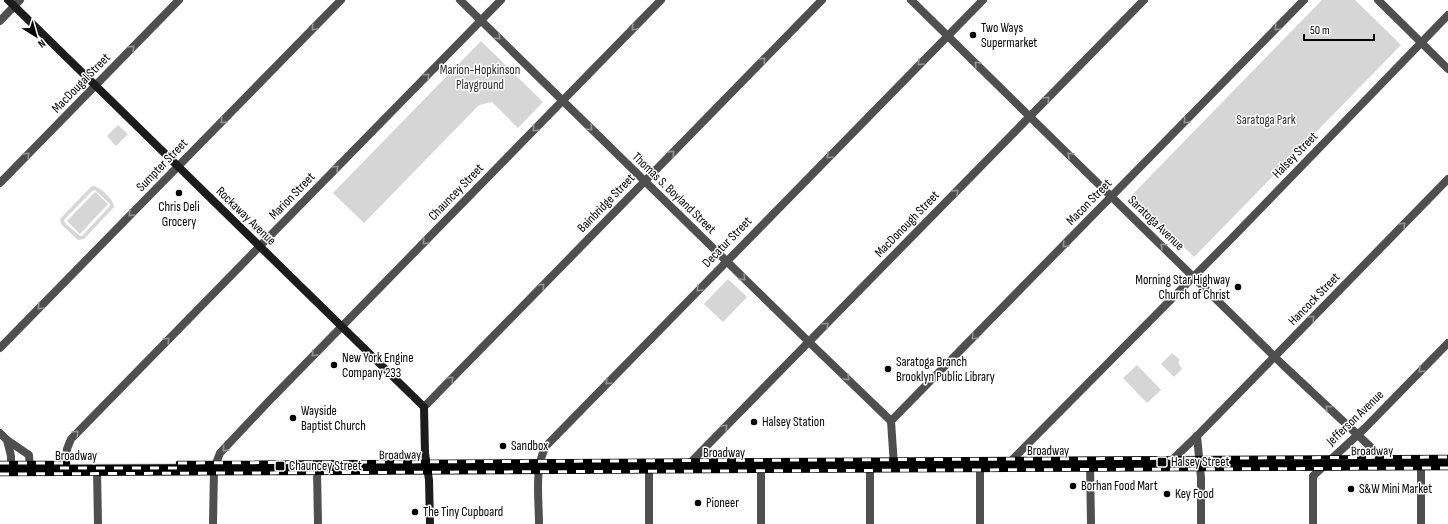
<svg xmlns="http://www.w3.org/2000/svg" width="1448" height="524" viewBox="0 0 1448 524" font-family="'Sofia Sans Condensed',sans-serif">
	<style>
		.green { fill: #d6d6d6; fill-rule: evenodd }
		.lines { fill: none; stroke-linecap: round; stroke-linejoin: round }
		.primary-casing { stroke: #dbdbdb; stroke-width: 12 }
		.street { stroke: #4f4f4f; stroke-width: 8 }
		.secondary { stroke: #1c1c1c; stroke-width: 8 }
		.primary { stroke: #000; stroke-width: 10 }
		.rail-casing { stroke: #000; stroke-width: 4.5 }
		.rail { stroke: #fff; stroke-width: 3; stroke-dasharray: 9; stroke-linecap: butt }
		.oneway { stroke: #959595 }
		.poi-dot { fill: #000; stroke: #fff; stroke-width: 1.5 }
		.labels { text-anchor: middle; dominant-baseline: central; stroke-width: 3; stroke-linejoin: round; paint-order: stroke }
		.poi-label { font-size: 13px; fill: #000; stroke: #fff; text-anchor: start }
		.park-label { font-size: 13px; fill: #2d2d2d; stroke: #fff }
		.street-label { font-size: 13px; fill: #000; stroke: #fff }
	</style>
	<rect width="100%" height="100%" fill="#fff"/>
	<g class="green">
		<polygon points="1322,0 1355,0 1401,45 1194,257 1131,196"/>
		<polygon points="481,41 543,102 518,128 492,102 479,105 364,223 333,193"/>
		<polygon points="118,125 128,134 116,146 107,136"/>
		<path d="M 92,186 C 100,186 114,200 114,207 L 84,239 L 78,240 L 61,224 L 60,219 ZM 95,190 L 110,204 L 110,206 L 82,236 L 80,236 L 65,223 L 64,220 L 92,191 Z"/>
		<polygon points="95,192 108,204 80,234 67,221"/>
		<polygon points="728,279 747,297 723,322 704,304"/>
		<polygon points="1172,353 1180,360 1178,362 1182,369 1174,377 1161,364"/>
		<polygon points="1137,365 1161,390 1147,403 1123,378"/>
	</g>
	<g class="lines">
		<g class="primary-casing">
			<polyline id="primary" points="0,470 225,469 317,470 539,465 649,466 870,466 1209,463 1310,465 1448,463"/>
		</g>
		<g class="street">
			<polyline points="460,0 809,342 891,421 894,466"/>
			<polyline points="911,0 1283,365 1376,452 1384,463"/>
			<polyline points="1378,0 1448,69"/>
			<polyline points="0,21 20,0"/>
			<polyline points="0,183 179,0"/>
			<polyline points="0,348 341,0"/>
			<polyline points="424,407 822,0"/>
			<polyline points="891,421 1304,0"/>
			<polyline points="0,433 7,440 29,455 30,470"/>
			<polyline points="1197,436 1201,478 1201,524"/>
			<polyline points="7,440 11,456 11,470"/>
			<polyline points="1421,463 1421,524"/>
			<polyline points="1008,464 1230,240 1448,15"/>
			<polyline points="1090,464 1091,524"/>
			<polyline points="1168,464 1197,436 1448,179"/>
			<polyline points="688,465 1144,0"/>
			<polyline points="980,465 980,524"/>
			<polyline points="649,466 649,524"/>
			<polyline points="761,466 761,524"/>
			<polyline points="870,466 870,524"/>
			<polyline points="65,469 67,449 71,439 501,0"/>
			<polyline points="97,470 98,524"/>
			<polyline points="317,470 318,524"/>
			<polyline points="213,524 214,469 220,453 268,402 661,0"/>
			<path d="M 539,524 C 539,500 534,467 546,446 L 983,0"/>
			<polyline points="1313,524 1313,476 1365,428 1448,343"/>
		</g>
		<polyline class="secondary" points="8,0 424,407 425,453 429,480 430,524"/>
		<use href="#primary" class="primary"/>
		<g class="rail-casing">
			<g id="rail">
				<polyline points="0,463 68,463"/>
				<polyline points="178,463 1448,457"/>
				<polyline points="60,468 186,468"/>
				<polyline points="0,474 1448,468"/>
			</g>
		</g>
		<use href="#rail" class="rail"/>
	</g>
	<defs><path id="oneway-chevron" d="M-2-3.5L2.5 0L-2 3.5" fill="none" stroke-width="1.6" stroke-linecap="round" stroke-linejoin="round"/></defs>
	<g class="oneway">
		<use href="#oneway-chevron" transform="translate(314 28) rotate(134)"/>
		<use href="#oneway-chevron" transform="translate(634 28) rotate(134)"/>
		<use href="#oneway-chevron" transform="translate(1277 28) rotate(134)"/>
		<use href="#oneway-chevron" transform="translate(498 37) rotate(45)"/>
		<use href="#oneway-chevron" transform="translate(132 48) rotate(-46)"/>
		<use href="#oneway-chevron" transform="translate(763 60) rotate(-46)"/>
		<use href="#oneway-chevron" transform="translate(920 63) rotate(135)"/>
		<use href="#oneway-chevron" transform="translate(977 64) rotate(-135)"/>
		<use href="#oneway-chevron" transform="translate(427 76) rotate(-46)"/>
		<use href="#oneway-chevron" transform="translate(1047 99) rotate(-46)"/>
		<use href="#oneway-chevron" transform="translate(223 121) rotate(134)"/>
		<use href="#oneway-chevron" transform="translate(1186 121) rotate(134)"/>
		<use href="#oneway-chevron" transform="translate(590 128) rotate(45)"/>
		<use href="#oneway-chevron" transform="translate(535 129) rotate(134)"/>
		<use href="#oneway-chevron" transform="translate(672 153) rotate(-46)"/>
		<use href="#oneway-chevron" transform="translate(27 155) rotate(-46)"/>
		<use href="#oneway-chevron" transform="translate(1070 155) rotate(-136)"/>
		<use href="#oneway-chevron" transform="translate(829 156) rotate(135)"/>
		<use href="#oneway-chevron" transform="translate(336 168) rotate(-45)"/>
		<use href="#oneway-chevron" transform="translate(956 192) rotate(-46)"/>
		<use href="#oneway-chevron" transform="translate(131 214) rotate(134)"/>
		<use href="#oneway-chevron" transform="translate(1403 225) rotate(-46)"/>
		<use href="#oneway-chevron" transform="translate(425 242) rotate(134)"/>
		<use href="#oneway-chevron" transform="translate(1065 245) rotate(134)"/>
		<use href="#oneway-chevron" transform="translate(1163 246) rotate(-136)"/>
		<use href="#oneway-chevron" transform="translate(743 278) rotate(44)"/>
		<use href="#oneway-chevron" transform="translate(542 286) rotate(-46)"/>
		<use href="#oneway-chevron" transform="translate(699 289) rotate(134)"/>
		<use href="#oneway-chevron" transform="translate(40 307) rotate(134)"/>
		<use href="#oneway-chevron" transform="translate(1312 318) rotate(-46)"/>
		<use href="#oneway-chevron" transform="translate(826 325) rotate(-46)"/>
		<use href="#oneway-chevron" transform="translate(974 337) rotate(135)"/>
		<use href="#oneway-chevron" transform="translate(167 340) rotate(-46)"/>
		<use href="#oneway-chevron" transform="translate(314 354) rotate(134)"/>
		<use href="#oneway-chevron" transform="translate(1421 370) rotate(134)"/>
		<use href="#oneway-chevron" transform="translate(847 378) rotate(44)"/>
		<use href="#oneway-chevron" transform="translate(451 379) rotate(-46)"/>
		<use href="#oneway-chevron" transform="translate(608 382) rotate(134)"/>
		<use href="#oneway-chevron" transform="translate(1328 408) rotate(-137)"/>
		<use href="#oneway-chevron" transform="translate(725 427) rotate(-46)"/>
		<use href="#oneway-chevron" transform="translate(76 433) rotate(-46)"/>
		<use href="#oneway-chevron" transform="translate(225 449) rotate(132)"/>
	</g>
	<g class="poi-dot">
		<circle cx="973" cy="35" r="4"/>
		<circle cx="179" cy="193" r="4"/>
		<circle cx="1238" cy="287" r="4"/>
		<circle cx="334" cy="365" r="4"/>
		<circle cx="888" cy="369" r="4"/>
		<circle cx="293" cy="418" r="4"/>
		<circle cx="754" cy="422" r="4"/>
		<circle cx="503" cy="446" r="4"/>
		<rect x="1157" y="457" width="10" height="10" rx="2"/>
		<rect x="275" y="461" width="10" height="10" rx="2"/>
		<circle cx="1073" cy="486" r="4"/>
		<circle cx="1351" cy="489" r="4"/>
		<circle cx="1167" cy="494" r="4"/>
		<circle cx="698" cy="503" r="4"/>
		<circle cx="415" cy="512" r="4"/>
	</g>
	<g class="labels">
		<g class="poi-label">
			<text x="981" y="28">Two Ways<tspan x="981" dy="15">Supermarket</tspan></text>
			<text x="179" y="207" text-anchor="middle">Chris Deli<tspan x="179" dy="15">Grocery</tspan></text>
			<text x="1230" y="280" text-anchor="end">Morning Star Highway<tspan x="1230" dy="15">Church of Christ</tspan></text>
			<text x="342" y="358">New York Engine<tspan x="342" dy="15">Company 233</tspan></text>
			<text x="896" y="362">Saratoga Branch<tspan x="896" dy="15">Brooklyn Public Library</tspan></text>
			<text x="301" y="411">Wayside<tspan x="301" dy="15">Baptist Church</tspan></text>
			<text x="762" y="422">Halsey Station</text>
			<text x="511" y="446">Sandbox</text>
			<text x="1171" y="462">Halsey Street</text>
			<text x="289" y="466">Chauncey Street</text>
			<text x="1081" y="486">Borhan Food Mart</text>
			<text x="1359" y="489">S&amp;W Mini Market</text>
			<text x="1175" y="494">Key Food</text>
			<text x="706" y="503">Pioneer</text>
			<text x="423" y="512">The Tiny Cupboard</text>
		</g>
		<g class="park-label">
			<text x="480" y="70">Marion-Hopkinson<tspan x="480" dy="15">Playground</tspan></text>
			<text x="1266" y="120">Saratoga Park</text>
		</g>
		<g class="street-label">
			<text transform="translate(81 83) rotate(-46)">MacDougal Street</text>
			<text transform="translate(1295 155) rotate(-46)">Halsey Street</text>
			<text transform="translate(162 165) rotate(-46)">Sumpter Street</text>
			<text transform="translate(456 192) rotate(-46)">Chauncey Street</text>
			<text transform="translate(674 193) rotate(44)">Thomas S. Boyland Street</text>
			<text transform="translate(292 196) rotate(-46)">Marion Street</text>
			<text transform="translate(1089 202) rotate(-46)">Macon Street</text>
			<text transform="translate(606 203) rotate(-46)">Bainbridge Street</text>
			<text transform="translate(246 216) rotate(44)">Rockaway Avenue</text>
			<text transform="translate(1156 223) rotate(44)">Saratoga Avenue</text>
			<text transform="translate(907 224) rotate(-46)">MacDonough Street</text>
			<text transform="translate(727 242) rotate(-46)">Decatur Street</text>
			<text transform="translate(1314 299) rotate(-46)">Hancock Street</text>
			<text transform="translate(1355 418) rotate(-44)">Jefferson Avenue</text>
			<text x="1048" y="451">Broadway</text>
			<text transform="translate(1372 451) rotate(-1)">Broadway</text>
			<text x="724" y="453">Broadway</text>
			<text transform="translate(400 455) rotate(-1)">Broadway</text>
			<text x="76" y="456">Broadway</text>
		</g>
	</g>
	<g transform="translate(36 36) rotate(143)" stroke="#ffffff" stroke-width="3" paint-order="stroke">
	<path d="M0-3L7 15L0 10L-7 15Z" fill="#000000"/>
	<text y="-6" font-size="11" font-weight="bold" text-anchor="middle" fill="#000000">N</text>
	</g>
	<path d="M1304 34v6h70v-6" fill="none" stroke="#000000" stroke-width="2"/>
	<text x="1310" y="34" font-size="12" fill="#000000" stroke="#ffffff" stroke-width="3" paint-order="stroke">50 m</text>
</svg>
